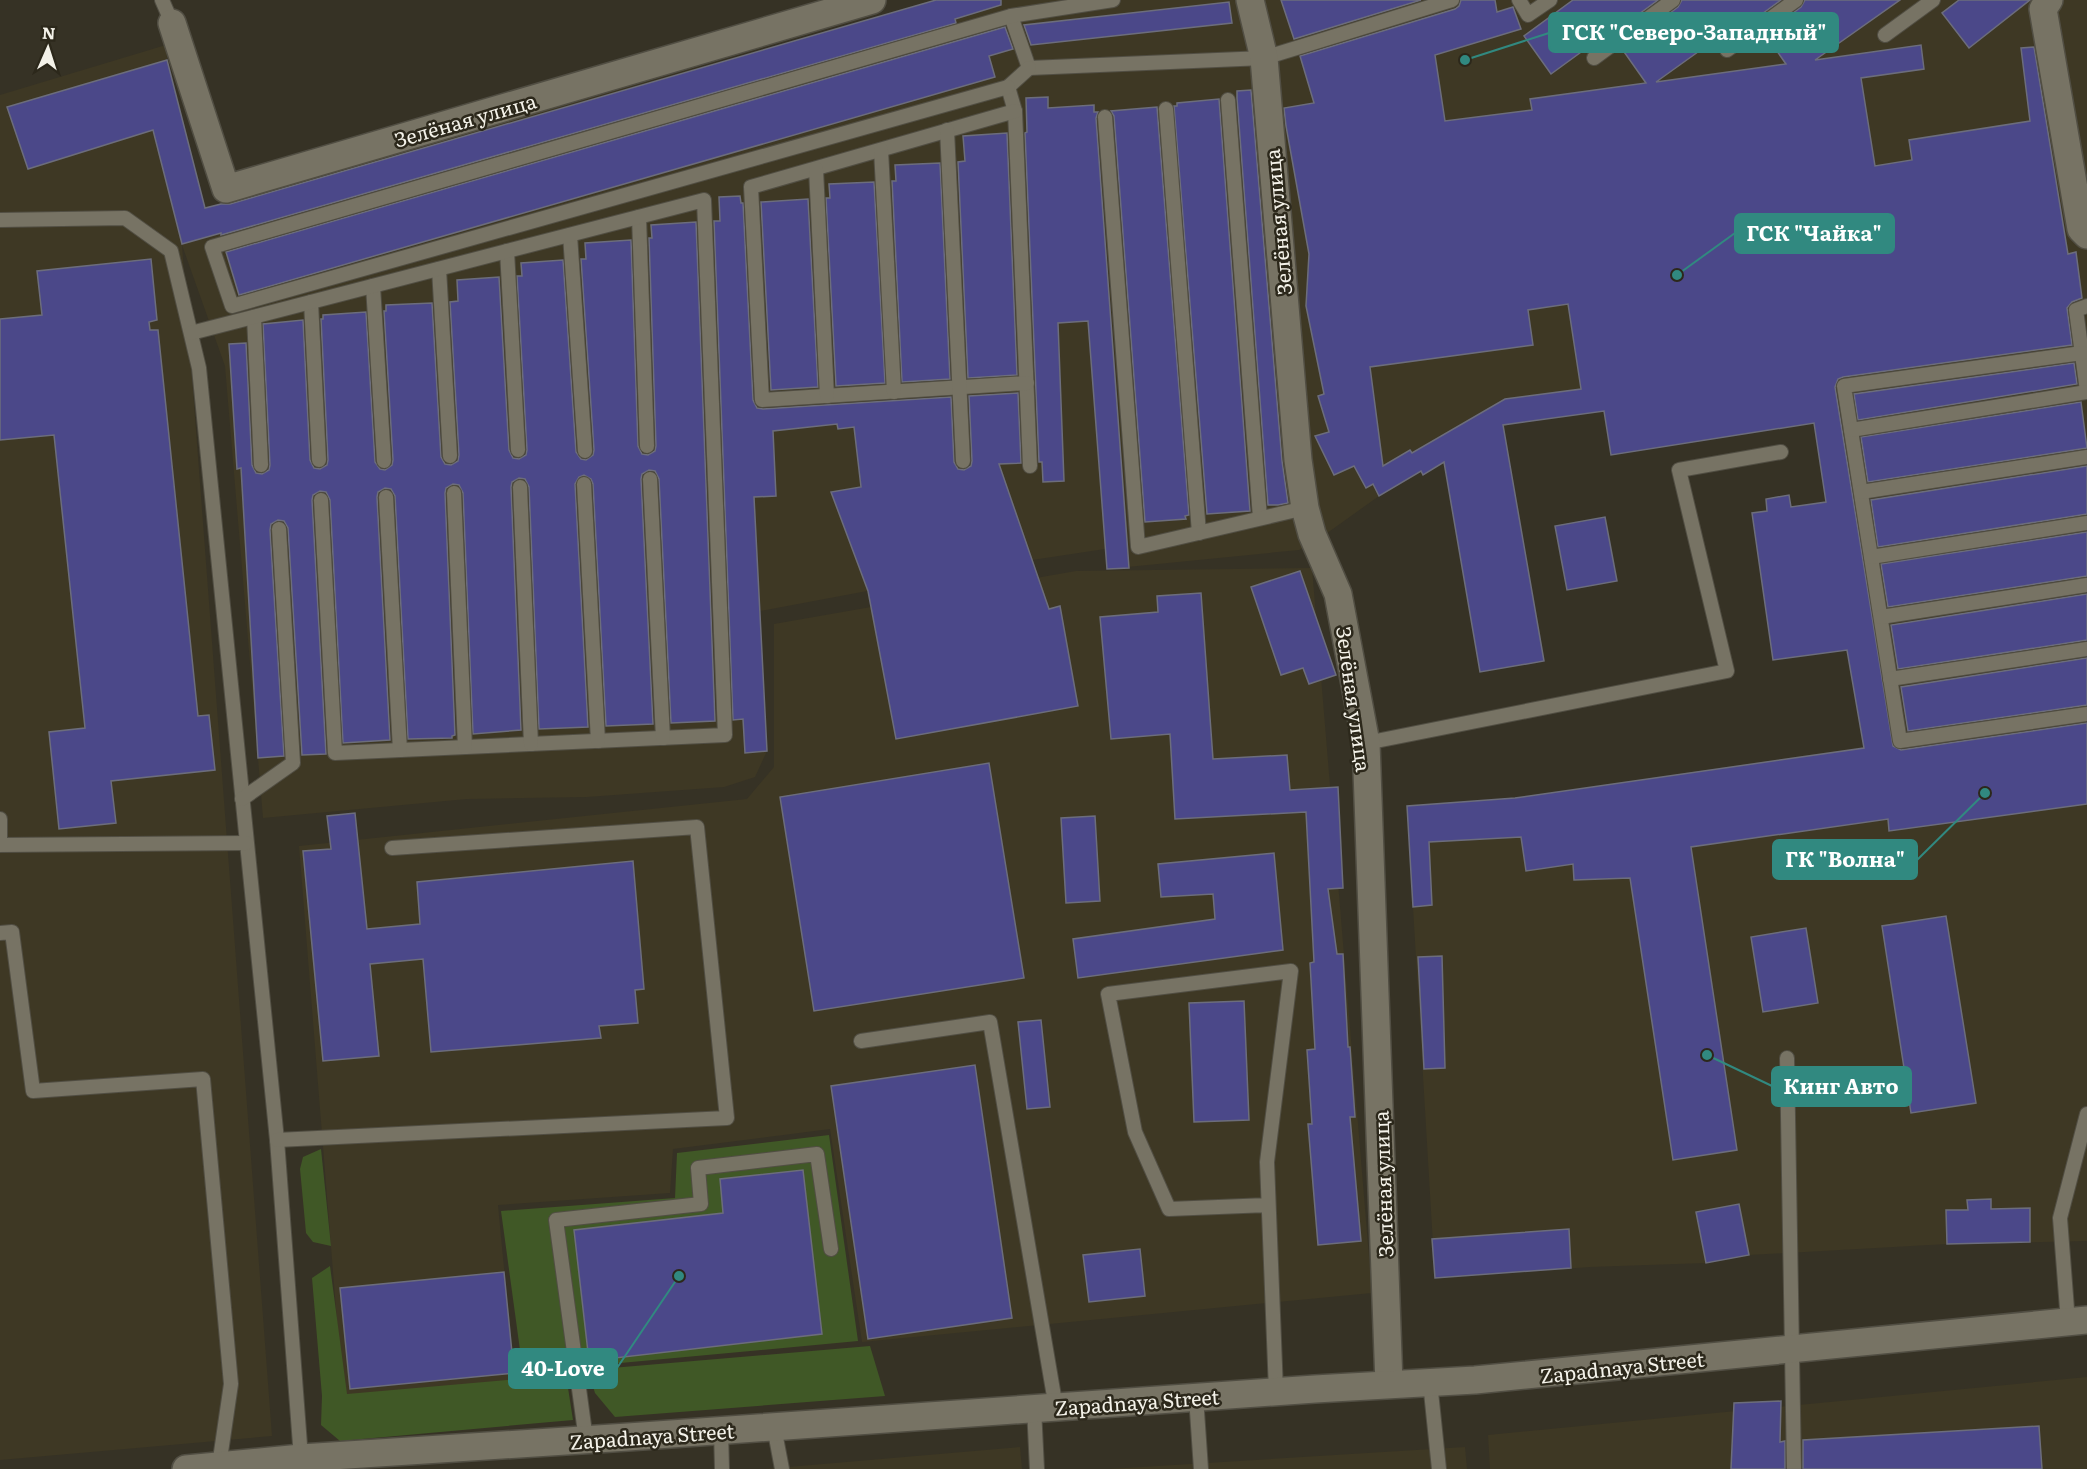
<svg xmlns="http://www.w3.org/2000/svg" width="2087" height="1469" viewBox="0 0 2087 1469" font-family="Literata,serif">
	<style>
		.built { fill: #3e3824 }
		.green { fill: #405826 }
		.building { fill: #4b4889; stroke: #6c6d7c; stroke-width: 1.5; fill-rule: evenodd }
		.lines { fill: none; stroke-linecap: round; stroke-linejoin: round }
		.service-casing { stroke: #514e43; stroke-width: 16 }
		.minor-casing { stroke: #514e43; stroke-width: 30 }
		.service { stroke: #777364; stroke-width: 14 }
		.minor { stroke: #777364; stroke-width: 27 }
		.labels { text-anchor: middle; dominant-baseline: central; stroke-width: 5; stroke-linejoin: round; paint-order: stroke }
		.street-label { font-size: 20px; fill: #f4f2e9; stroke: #2c281b }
		.leader { fill: none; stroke: #318980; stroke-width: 2 }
		.callout-dot { fill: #318980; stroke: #2c281b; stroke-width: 2 }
		.callout { fill: #318980; stroke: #318980; stroke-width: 2 }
		.callout-label { font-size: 21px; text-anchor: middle; font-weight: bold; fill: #fff }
	</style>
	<rect width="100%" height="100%" fill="#363225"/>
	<g class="built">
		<polygon points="936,0 2087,0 2087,1241 1947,1244 1749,1255 1706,1263 1590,1267 1435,1278 1407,806 1515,798 1863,747 1870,784 1830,379 1509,424 1423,475 1420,471 1379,496 1323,536 1299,550 1107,569 1105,549 1032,560 760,611 767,751 755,777 724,787 587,797 467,799 263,818 225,366 182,245 272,1436 0,1460 0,95 166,45 179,215"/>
		<polygon points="1312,568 1372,1293 862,1342 830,1129 673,1149 670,1193 498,1205 515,1384 343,1397 299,846 747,799 774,767 774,624 1076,571"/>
		<polygon points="2087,1377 2087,1469 1490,1469 1488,1435"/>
		<polygon points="1020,1447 1022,1469 765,1469"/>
		<polygon points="1465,1447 1467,1469 1109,1469"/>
	</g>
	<g class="green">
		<polygon points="829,1135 858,1341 523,1372 501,1211 675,1198 677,1153"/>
		<polygon points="321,1149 331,1246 313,1242 306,1233 300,1169 303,1157"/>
		<polygon points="330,1266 347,1394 566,1375 573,1420 340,1441 321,1425 322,1396 312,1278"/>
		<polygon points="870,1346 885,1396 615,1417 595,1393 588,1370"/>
	</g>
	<g class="building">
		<polygon points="936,0 1001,0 1001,5 955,19 956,23 221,235 221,233 182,244 153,130 28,169 7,107 167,60 205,208 221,204 230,204"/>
		<polygon points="1281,0 1421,0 1294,39"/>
		<path d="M 1461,0 L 1495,0 L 1497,12 L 1513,7 L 1521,29 L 1435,55 L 1445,121 L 1532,110 L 1530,99 L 1646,83 L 1622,49 L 1678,7 L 1682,0 L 1781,0 L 1755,19 L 1751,14 L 1656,82 L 1786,64 L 1765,34 L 1801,7 L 1805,0 L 1900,0 L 1815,60 L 1921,45 L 1924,69 L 1861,78 L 1875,166 L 1912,160 L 1909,140 L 2030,121 L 2021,48 L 2034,47 L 2068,254 L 2076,252 L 2082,298 L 2072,302 L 2067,308 L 2072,345 L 1843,377 L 1838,379 L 1835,387 L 1893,746 L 1901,750 L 2087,723 L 2087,804 L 1889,831 L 1888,819 L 1691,847 L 1737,1150 L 1673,1160 L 1630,878 L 1574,880 L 1573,864 L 1526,871 L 1521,837 L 1429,842 L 1432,905 L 1413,907 L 1407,806 L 1515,798 L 1864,748 L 1847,650 L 1773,660 L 1752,513 L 1767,511 L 1766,499 L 1789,495 L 1791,507 L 1826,502 L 1814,423 L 1611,455 L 1604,411 L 1503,425 L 1544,661 L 1480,672 L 1444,462 L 1423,475 L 1421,471 L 1379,496 L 1373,484 L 1366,488 L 1354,466 L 1334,475 L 1315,436 L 1329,432 L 1318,396 L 1324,394 L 1306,306 L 1309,254 L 1286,126 L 1284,108 L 1314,103 L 1300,56 L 1455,9 L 1459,6 ZM 1568,304 L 1581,389 L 1505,399 L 1412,453 L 1410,450 L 1383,466 L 1370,367 L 1533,345 L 1528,310 Z"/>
		<polygon points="1573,0 1658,0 1612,34 1610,31 1551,74 1524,36"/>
		<polygon points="1959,0 2030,0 1969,48 1942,13"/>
		<polygon points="1229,2 1232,23 1031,45 1024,25"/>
		<polygon points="1005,27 1013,49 989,56 995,77 239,295 226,252"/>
		<polygon points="1251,90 1282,461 1288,503 1278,505 1268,505 1237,98 1237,91"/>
		<polygon points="1048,97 1048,108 1094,105 1094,112 1098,112 1096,118 1129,568 1107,569 1088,321 1058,323 1064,481 1043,482 1042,462 1039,462 1025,133 1027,132 1026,98"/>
		<polygon points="1219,99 1250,511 1207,514 1174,106 1177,106 1177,103"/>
		<polygon points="1157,107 1189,515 1185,516 1186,519 1145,522 1114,116 1111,111"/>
		<polygon points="1007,133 1017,375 968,378 958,162 965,161 963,136"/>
		<polygon points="940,163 950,379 902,382 892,181 896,181 895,165"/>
		<polygon points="874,182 885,383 836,386 826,198 830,198 829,184"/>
		<polygon points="740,196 741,203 743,203 753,400 757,408 763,409 951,397 954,462 958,469 964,470 971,466 972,461 969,396 1018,393 1021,463 999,464 1049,609 1060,606 1078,706 896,739 868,591 831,492 861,487 854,427 838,429 837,424 773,431 776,496 754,497 767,751 745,753 743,719 733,720 714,221 720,221 719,197"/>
		<polygon points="808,199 818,387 771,390 761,202"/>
		<polygon points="696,222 715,721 671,723 659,479 655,471 649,470 642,474 641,479 653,724 606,726 593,484 591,479 584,475 579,477 575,484 588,727 539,729 529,487 525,479 519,478 512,482 511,487 521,730 473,734 463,493 459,485 453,484 446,488 445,493 455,735 452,736 452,738 408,739 395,496 391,489 385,488 378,492 377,497 390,740 343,743 330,500 326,492 320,491 313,495 312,500 326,754 302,755 288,528 284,521 278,520 271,524 270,530 284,756 258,758 241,468 237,469 229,344 246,343 252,465 256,473 262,474 269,470 270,465 263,324 303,320 310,460 314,468 320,469 327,465 328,460 321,319 323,319 323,315 366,312 375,462 380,469 385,470 392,465 393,460 384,311 386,311 386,305 432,303 441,457 445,464 451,465 458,461 459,455 450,302 458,301 457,280 499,277 509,450 513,458 519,459 526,455 527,450 517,276 522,276 521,263 563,260 576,452 581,459 586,460 593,455 594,450 581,259 586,259 585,243 631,240 638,446 642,454 648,455 655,451 656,446 649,238 652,238 651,225"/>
		<polygon points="151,259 157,320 149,322 150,330 158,330 198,716 209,715 215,770 111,781 116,823 59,829 49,732 85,728 54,435 0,440 0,319 42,315 37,271"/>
		<polygon points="2074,363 2077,384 1858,420 1854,394"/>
		<polygon points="2081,402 2087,448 1868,482 1861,437"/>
		<polygon points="2087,466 2087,514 1878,547 1871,500"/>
		<polygon points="1605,517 1617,581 1567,590 1555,526"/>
		<polygon points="2087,532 2087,576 1888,607 1881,564"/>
		<polygon points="1300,571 1336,675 1309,684 1303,668 1281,675 1251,587"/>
		<polygon points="1201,593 1213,759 1287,755 1290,790 1338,787 1343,888 1328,889 1337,954 1343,954 1348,1047 1350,1047 1355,1117 1350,1117 1361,1241 1318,1245 1308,1124 1312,1124 1307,1050 1315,1049 1310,963 1314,962 1306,812 1175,819 1170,734 1111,739 1100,617 1158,612 1157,596"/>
		<polygon points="2087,594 2087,640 1898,669 1891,625"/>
		<polygon points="2087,658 2087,705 1908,731 1901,687"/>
		<polygon points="989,763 1024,978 814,1011 780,797"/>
		<polygon points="355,813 367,929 420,924 417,882 633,861 644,989 635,990 638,1023 599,1026 601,1038 431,1052 423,959 370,964 379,1056 323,1061 303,851 331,849 327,816"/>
		<polygon points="1095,816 1100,901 1066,903 1061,818"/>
		<polygon points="1274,853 1283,950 1078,978 1073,939 1215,919 1213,894 1161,897 1158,864"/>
		<polygon points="1946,916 1976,1103 1911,1113 1882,926"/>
		<polygon points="1806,928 1818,1003 1763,1012 1751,937"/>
		<polygon points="1442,956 1445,1068 1424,1069 1418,957"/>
		<polygon points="1244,1001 1249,1120 1194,1122 1189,1003"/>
		<polygon points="1041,1020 1050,1107 1027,1109 1018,1022"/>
		<polygon points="975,1065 1012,1318 868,1339 831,1086"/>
		<polygon points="803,1170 822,1334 589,1361 574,1230 723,1213 720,1179"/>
		<polygon points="1991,1199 1991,1209 2030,1208 2030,1242 1947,1244 1946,1210 1968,1210 1967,1200"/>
		<polygon points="1739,1204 1749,1255 1706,1263 1696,1212"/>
		<polygon points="1569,1229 1571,1268 1435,1278 1432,1239"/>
		<polygon points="1140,1249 1145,1296 1089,1302 1083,1255"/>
		<polygon points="504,1272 514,1373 350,1389 340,1288"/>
		<polygon points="1781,1401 1780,1442 1785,1441 1785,1469 1731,1469 1734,1403"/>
		<polygon points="2039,1426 2042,1469 1803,1469 1803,1440"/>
	</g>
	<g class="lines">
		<g class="service-casing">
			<g id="service">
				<polyline points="162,0 172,23"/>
				<polyline points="1519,0 1528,15 1550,0"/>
				<polyline points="1011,16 1029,68"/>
				<polyline points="1885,35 1933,0"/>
				<polyline points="1727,50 1796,0"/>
				<polyline points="1594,58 1673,0"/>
				<polyline points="1029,68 1264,58 1452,0"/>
				<polyline points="1029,68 1008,87 1015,111 1030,466"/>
				<polyline points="1008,87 232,306 212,247 1011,16 1113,0"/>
				<polyline points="1228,100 1260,518"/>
				<polyline points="1166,109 1199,533"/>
				<polyline points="1015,111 751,187 762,400 1027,383"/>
				<polyline points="1105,117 1138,547 1305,508"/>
				<polyline points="947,130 963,461"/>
				<polyline points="881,150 894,392"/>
				<polyline points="816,169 827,396"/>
				<polyline points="639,217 647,446"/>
				<polyline points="0,220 125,218 171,251 199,368 277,1140 301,1458"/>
				<polyline points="570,235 585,451"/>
				<polyline points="507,251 518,450"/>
				<polyline points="439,269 450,456"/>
				<polyline points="373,286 384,461"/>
				<polyline points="311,302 319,460"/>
				<polyline points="2087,306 2076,310 2087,391"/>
				<polyline points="254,317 261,465"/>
				<polyline points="191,333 704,200 725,735 335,753 321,500"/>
				<polyline points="2082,353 1844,386 1900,741 2087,714"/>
				<polyline points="1851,430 2087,392"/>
				<polyline points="650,479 663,738"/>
				<polyline points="584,484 598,741"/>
				<polyline points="520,487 531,744"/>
				<polyline points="1861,492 2087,457"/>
				<polyline points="454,493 465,747"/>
				<polyline points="386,497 400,750"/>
				<polyline points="1871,557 2087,523"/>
				<polyline points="1881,617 2087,585"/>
				<polyline points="1890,679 2087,649"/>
				<polyline points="1366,743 1727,671 1679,470 1781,452"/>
				<polyline points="242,799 293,763 279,529"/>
				<polyline points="0,819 0,845 246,843"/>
				<polyline points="0,933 12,932 33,1091 203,1079 231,1384 219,1466"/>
				<polyline points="861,1041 990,1022 1056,1408"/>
				<polyline points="1787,1058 1794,1469"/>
				<polyline points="277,1140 727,1118 697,827 392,848"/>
				<polyline points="1268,1205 1169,1209 1135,1132 1108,994 1291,971 1267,1162 1276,1391"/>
				<polyline points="2068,1322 2060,1218 2087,1114"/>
				<polyline points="1430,1382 1439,1469"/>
				<polyline points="1196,1397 1201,1469"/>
				<polyline points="1034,1408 1037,1469"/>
				<polyline points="774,1427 782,1469"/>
				<polyline points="721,1431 722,1469"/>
				<polyline points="586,1440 556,1220 701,1204 698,1168 817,1154 831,1249"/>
			</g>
		</g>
		<g class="minor-casing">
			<g id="minor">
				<polyline points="1250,0 1264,58 1298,460 1305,508 1312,534 1338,594 1366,743 1389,1384"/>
				<polyline points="2049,0 2043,9 2081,229 2087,235"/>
				<polyline points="172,23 226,189 872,0"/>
				<polyline points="186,1469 301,1458 628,1437 1315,1389 1475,1380 2087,1320"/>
			</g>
		</g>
		<use href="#service" class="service"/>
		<use href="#minor" class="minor"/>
	</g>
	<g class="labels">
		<g class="street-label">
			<text transform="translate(465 119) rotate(-16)">Зелёная улица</text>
			<text transform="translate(1277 222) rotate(-95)">Зелёная улица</text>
			<text transform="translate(1355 699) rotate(82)">Зелёная улица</text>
			<text transform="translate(1382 1184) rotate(-92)">Зелёная улица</text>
			<text transform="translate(1622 1366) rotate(-6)">Zapadnaya Street</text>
			<text transform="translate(1137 1401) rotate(-4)">Zapadnaya Street</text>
			<text transform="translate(652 1435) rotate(-4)">Zapadnaya Street</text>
		</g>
	</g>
	<path class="leader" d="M1465 60L1549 33M1677 275L1735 233M1985 793L1917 860M1707 1055L1772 1086M679 1276L617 1368"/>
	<g class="callout-dot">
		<circle cx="1465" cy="60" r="6"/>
		<circle cx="1677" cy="275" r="6"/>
		<circle cx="1985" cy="793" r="6"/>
		<circle cx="1707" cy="1055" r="6"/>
		<circle cx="679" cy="1276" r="6"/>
	</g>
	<g class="callout">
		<rect x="1549" y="13" width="289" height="39" rx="6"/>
		<rect x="1735" y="214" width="159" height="39" rx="6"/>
		<rect x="1773" y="840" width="144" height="39" rx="6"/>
		<rect x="1772" y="1067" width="139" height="39" rx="6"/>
		<rect x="509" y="1349" width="108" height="39" rx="6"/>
	</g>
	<g class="callout-label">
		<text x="1694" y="40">ГСК "Северо-Западный"</text>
		<text x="1814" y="241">ГСК "Чайка"</text>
		<text x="1845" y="867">ГК "Волна"</text>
		<text x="1841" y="1094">Кинг Авто</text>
		<text x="563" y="1376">40-Love</text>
	</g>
	<g transform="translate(48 48) rotate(3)" stroke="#2c281b" stroke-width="4.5" paint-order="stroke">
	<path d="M0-4.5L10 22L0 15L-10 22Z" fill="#f4f2e9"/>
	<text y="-9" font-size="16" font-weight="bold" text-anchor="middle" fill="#f4f2e9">N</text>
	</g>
</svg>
